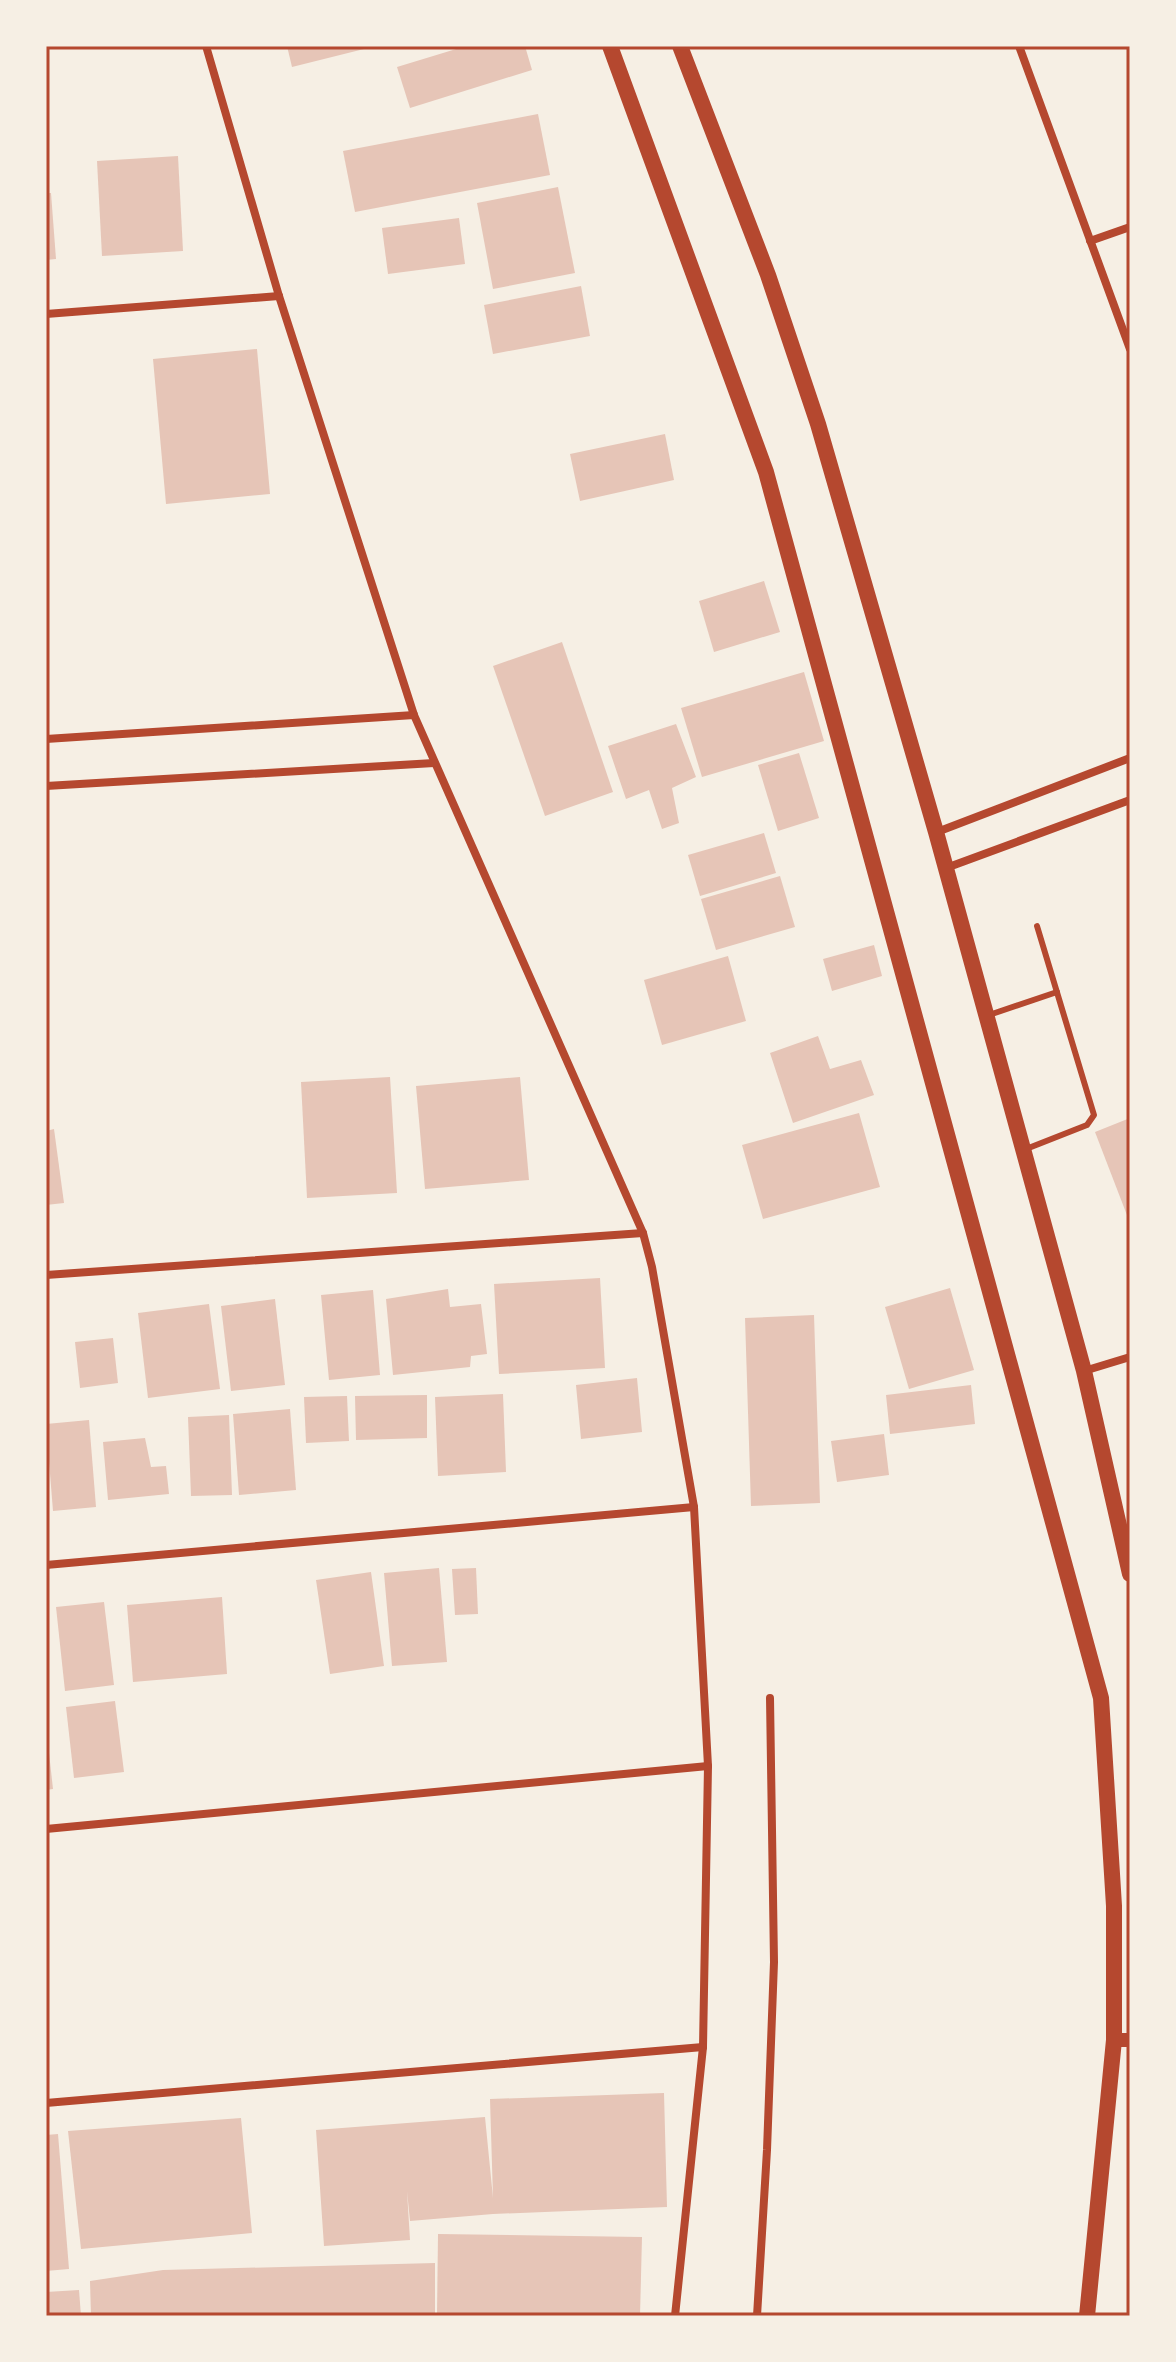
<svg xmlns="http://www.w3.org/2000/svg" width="1176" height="2362" viewBox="0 0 1176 2362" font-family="Arial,sans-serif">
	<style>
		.building { fill: #e6c5b7 }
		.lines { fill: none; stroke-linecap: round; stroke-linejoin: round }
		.service { stroke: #b5482f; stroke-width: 6 }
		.minor { stroke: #b5482f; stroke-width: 8 }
		.tertiary { stroke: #b5482f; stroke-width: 14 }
		.secondary { stroke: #b5482f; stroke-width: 16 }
		.neatline { fill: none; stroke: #b5482f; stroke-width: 3 }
	</style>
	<rect width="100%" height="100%" fill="#f6efe4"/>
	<g class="building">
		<polygon points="287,46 372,46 372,47 292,67"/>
		<polygon points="466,46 525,46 532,70 410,108 397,67"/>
		<polygon points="538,114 550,175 355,212 343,151"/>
		<polygon points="178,156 183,251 102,256 97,161"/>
		<polygon points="558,187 575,273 493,289 477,203"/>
		<polygon points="46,193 51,193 56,259 46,260"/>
		<polygon points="459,218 465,264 388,274 382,228"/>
		<polygon points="581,286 590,336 493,354 484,305"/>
		<polygon points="257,349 270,494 166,504 153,359"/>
		<polygon points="665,434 674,480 580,501 570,454"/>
		<polygon points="764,581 780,632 714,652 699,601"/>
		<polygon points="562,642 613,792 545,816 493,666"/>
		<polygon points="804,672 824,741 702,777 681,708"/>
		<polygon points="676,724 696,777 672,788 679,823 662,829 649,790 626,799 608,746"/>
		<polygon points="799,753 819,818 778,831 758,765"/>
		<polygon points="764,833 776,873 700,896 688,855"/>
		<polygon points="780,876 795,927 716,950 701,899"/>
		<polygon points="874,945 882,976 832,991 823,959"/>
		<polygon points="728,956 746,1021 662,1045 644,980"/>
		<polygon points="818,1036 830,1069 861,1060 874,1095 793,1123 770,1053"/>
		<polygon points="390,1077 397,1193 307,1198 301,1082"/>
		<polygon points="520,1077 529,1180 425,1189 416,1086"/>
		<polygon points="859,1113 880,1187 763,1219 742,1145"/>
		<polygon points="1130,1118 1130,1223 1095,1132"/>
		<polygon points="54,1129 64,1203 46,1205 46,1131"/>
		<polygon points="600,1278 605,1368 499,1374 494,1284"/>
		<polygon points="950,1288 974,1370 909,1389 885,1307"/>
		<polygon points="448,1289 450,1307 481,1304 487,1354 471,1356 470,1367 393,1375 386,1299"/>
		<polygon points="373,1290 380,1375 329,1380 321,1295"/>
		<polygon points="275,1299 285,1385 231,1391 221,1306"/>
		<polygon points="209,1304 220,1389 148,1398 138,1313"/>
		<polygon points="814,1315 820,1503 751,1506 745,1318"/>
		<polygon points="113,1338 118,1383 80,1388 75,1342"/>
		<polygon points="637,1378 642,1432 581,1439 576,1385"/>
		<polygon points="971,1385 975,1424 890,1434 886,1395"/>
		<polygon points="503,1394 506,1472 438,1476 435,1397"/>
		<polygon points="427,1395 427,1438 356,1440 355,1396"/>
		<polygon points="347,1396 349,1441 306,1443 304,1397"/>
		<polygon points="290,1409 296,1490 239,1495 233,1414"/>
		<polygon points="229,1415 232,1495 191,1496 188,1417"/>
		<polygon points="89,1420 96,1507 53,1511 46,1424"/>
		<polygon points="884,1434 889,1475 837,1482 831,1441"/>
		<polygon points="145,1438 151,1467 166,1466 169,1494 108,1500 103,1442"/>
		<polygon points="439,1568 447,1662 392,1666 384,1573"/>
		<polygon points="476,1568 478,1614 455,1615 452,1569"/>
		<polygon points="371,1572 384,1666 330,1674 316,1580"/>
		<polygon points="222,1597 227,1674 133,1682 127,1605"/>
		<polygon points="104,1602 114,1685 65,1691 56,1607"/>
		<polygon points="115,1701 124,1772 74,1778 66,1707"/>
		<polygon points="46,1744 48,1744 53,1789 46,1790"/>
		<polygon points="664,2093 667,2207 493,2214 410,2221 407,2191 410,2240 324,2246 316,2130 485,2117 493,2198 490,2099"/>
		<polygon points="241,2118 252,2233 81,2249 68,2131"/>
		<polygon points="58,2134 69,2269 46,2271 46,2135"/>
		<polygon points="438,2234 642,2237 640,2316 437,2316"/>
		<polygon points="435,2263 435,2316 91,2316 90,2281 163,2270"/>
		<polygon points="79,2290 81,2316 46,2316 46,2292"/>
	</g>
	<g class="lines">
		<g class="service">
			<polyline points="989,1015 1057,992"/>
			<polyline points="1026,1149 1087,1125 1094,1115 1037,926"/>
		</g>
		<g class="minor">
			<polyline points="206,46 279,296 414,715 643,1233 652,1267 694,1507 708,1766 703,2047 675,2316"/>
			<polyline points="1019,46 1130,349"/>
			<polyline points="1090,241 1130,227"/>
			<polyline points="46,314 279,296"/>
			<polyline points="46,739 414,715"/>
			<polyline points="46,786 434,763"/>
			<polyline points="937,832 1130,758"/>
			<polyline points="946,868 1130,800"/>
			<polyline points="46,1275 643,1233"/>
			<polyline points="1084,1371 1130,1357"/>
			<polyline points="46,1565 694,1507"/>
			<polyline points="46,1829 708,1766"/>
			<polyline points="46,2103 703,2047"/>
			<polyline points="757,2316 767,2150 774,1962 770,1698"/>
		</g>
		<polyline class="tertiary" points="1114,2040 1130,2040"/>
		<g class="secondary">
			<polyline points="610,46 766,472 1101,1698 1114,1906 1114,2040 1087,2316"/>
			<polyline points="680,46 768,275 818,424 936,832 1084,1371 1130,1574"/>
		</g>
	</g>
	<rect width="1176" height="2362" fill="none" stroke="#f6efe4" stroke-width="96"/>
	<rect x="48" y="48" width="1080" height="2266" class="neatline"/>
</svg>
